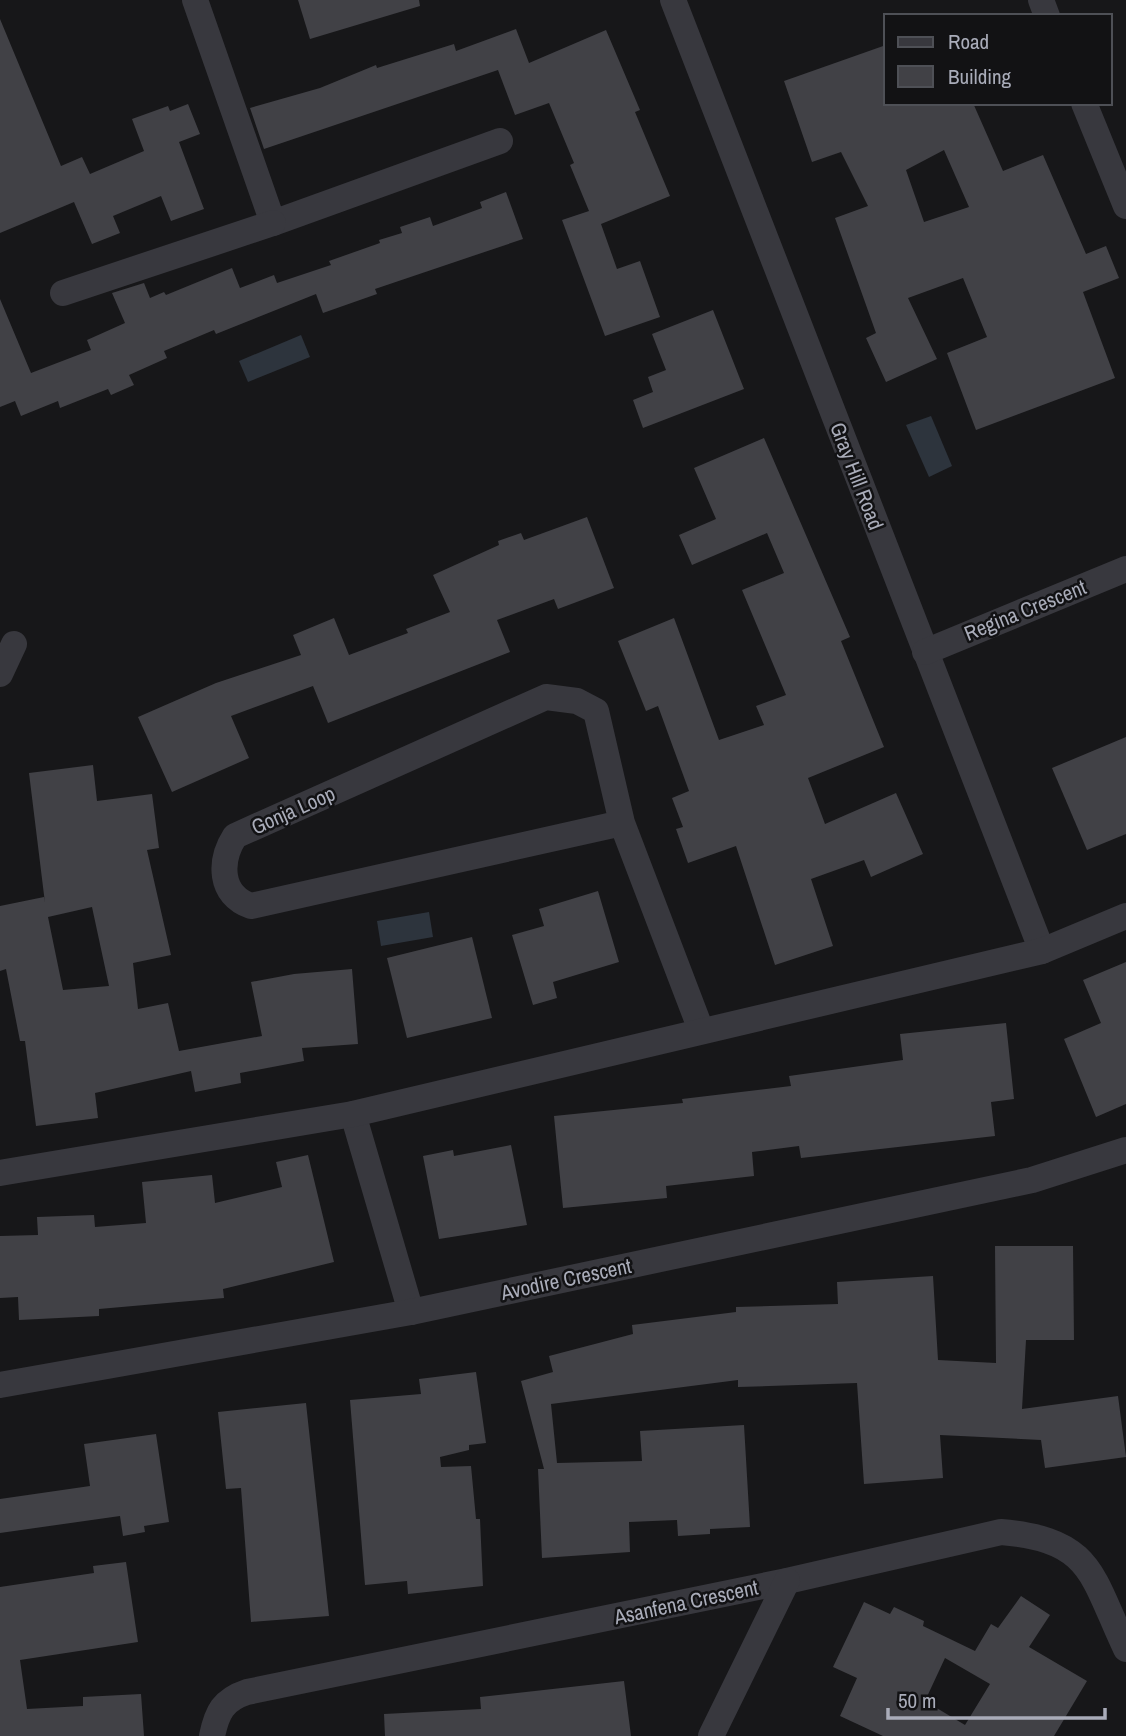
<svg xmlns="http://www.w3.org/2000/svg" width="1126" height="1736" viewBox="0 0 1126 1736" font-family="'Archivo Narrow',sans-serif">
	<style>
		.water { fill: #2d343d }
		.building { fill: #414146; fill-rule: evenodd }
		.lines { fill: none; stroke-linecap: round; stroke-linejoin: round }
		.street { stroke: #38383e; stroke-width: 26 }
		.labels { text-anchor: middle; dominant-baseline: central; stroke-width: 5; stroke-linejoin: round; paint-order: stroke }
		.street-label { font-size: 21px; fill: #a9acb9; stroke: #121214 }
	</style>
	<rect width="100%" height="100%" fill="#171719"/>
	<g class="water">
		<polygon points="301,335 310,357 248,382 239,361"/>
		<polygon points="931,416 952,466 929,477 906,425"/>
		<polygon points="429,912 433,937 381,946 377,921"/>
	</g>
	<g class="building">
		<polygon points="298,0 419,0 420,6 310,39"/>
		<polygon points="0,19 61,166 82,157 90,174 144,151 132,119 168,106 170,111 188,104 200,134 179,142 204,209 171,221 161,196 113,216 120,233 92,244 74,202 0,233"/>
		<polygon points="516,29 529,63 606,30 640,110 635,112 670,196 601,224 617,269 640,261 660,317 605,336 562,220 589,211 570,165 574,163 549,103 515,115 498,70 264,149 250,108 320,88 376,65 377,68 454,44 456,51"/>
		<path d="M 886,45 L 886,103 L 973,103 L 1003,171 L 1043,155 L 1086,254 L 1106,246 L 1119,278 L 1083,292 L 1115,378 L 976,430 L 947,353 L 987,337 L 963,278 L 908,298 L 937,359 L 886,382 L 866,338 L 876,333 L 835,218 L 868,206 L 841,152 L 812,162 L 784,81 ZM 944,150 L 969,207 L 924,222 L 906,170 Z"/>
		<polygon points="506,192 523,239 375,289 377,294 323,313 316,294 216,334 214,330 164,351 167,358 129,375 134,385 111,395 108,389 60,408 58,401 21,416 15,401 0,407 0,299 31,373 91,350 87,340 125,323 112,293 144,283 150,298 164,292 166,295 232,268 240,288 274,275 277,283 331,265 329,261 380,243 379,240 402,233 400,227 430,217 433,226 482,208 480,202"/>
		<polygon points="713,310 744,389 643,428 633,400 653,392 648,377 666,370 652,334"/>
		<polygon points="764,438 850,637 841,641 884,747 808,778 825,824 896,793 923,854 871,877 864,860 811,879 833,946 775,965 736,846 688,863 676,829 683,827 672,798 689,791 658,706 646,711 618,641 674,618 719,740 764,725 756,706 786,695 742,590 784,573 767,533 692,565 679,535 716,519 694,468"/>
		<polygon points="587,517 614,588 558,609 554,599 497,620 510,652 328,723 313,686 231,716 249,758 172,792 138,717 216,683 301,655 293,635 334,618 349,655 408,633 406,629 450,612 433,575 499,545 498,541 521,533 524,540"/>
		<polygon points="1126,737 1126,834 1087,850 1052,768"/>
		<path d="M 93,765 L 97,801 L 152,794 L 159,848 L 147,850 L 171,955 L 133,963 L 138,1009 L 168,1003 L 179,1051 L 262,1036 L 251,982 L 294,974 L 352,969 L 358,1044 L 302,1048 L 304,1061 L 240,1073 L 241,1083 L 195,1092 L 191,1071 L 95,1093 L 98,1118 L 36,1126 L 25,1041 L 20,1041 L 6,969 L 0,971 L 0,906 L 44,897 L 45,903 L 29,773 ZM 92,907 L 109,986 L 63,990 L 48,917 Z"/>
		<polygon points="598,891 619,962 553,982 557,998 533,1005 512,935 544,926 539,909"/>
		<polygon points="472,937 492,1018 407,1038 387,958"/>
		<polygon points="1126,962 1126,1104 1096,1117 1064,1039 1101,1023 1083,980"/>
		<polygon points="1006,1023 1014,1099 991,1102 995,1136 801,1158 799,1146 752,1152 754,1176 666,1186 667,1198 563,1208 554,1116 683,1103 682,1099 791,1086 789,1076 903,1060 900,1034"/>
		<polygon points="511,1145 527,1225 439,1239 423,1156 453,1150 454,1156"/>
		<polygon points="308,1155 334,1262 223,1289 224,1298 99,1309 99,1316 19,1320 18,1297 0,1298 0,1236 38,1235 37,1217 94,1215 95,1227 146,1223 142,1182 212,1175 215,1203 282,1187 276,1162"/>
		<polygon points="995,1246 1073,1246 1074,1340 1026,1340 1022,1409 1118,1396 1126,1457 1045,1468 1041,1440 940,1435 943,1478 864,1484 857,1383 738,1387 738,1380 551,1404 557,1463 642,1461 640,1431 744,1425 750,1527 710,1529 710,1534 678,1536 677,1520 629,1522 630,1552 542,1558 538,1469 544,1469 521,1381 553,1372 549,1356 633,1334 632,1325 736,1312 736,1307 838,1304 837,1282 933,1276 938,1360 996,1363"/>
		<polygon points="476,1372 486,1443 469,1445 469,1450 440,1457 441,1467 471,1466 476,1519 480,1519 483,1586 408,1594 407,1581 365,1585 350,1400 421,1394 419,1379"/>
		<polygon points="306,1403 329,1616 251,1622 241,1488 226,1489 218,1412"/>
		<polygon points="156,1434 169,1522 144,1526 145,1532 123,1536 120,1516 0,1533 0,1499 90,1486 84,1444"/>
		<polygon points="126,1562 138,1642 20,1660 27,1709 83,1706 83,1697 141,1694 144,1736 0,1736 0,1587 94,1573 93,1566"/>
		<path d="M 1021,1596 L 1050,1615 L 1029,1647 L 1087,1681 L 1054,1736 L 883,1736 L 840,1716 L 857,1678 L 833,1667 L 864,1602 L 890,1614 L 894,1607 L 924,1621 L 923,1626 L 975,1651 L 991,1624 L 998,1628 ZM 945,1658 L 990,1684 L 965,1725 L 925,1701 Z"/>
		<polygon points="624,1681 631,1736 385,1736 384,1714 481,1709 480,1697"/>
	</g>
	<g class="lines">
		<g class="street">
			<polyline points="195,0 273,223 500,141"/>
			<polyline points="673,0 1042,951"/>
			<polyline points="1041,0 1047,16"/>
			<polyline points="1084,103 1126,206"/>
			<polyline points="63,293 273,223"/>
			<polyline points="925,652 1126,569"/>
			<polyline points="0,674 14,644"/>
			<path d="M 622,823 L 596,711 L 577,701 L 546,697 L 235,836 C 219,861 219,895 251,906 L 622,823 L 701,1030"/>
			<polyline points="353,1114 411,1312"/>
			<polyline points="0,1173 353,1114 1042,951 1126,916"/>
			<polyline points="0,1385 411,1312 1032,1180 1126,1150"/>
			<path d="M 212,1736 C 217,1712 223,1700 247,1692 L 787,1581 L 1001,1532 C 1093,1540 1091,1575 1126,1649"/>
			<polyline points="711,1736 787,1581"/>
		</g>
	</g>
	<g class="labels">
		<g class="street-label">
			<text transform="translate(857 476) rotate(69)">Gray Hill Road</text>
			<text transform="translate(1025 610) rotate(-22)">Regina Crescent</text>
			<text transform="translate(293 810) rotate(-24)">Gonja Loop</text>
			<text transform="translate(566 1279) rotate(-12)">Avodire Crescent</text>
			<text transform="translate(686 1602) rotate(-12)">Asanfena Crescent</text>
		</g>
	</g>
	<rect x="884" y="14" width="228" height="91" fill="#121214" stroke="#4e5056" stroke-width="2"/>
	<rect x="898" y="37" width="35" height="10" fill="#38383e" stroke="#4e5056" stroke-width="2"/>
	<text x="948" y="49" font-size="21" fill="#a9acb9">Road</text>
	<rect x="898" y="66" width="35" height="21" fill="#414146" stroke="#4e5056" stroke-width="2"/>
	<text x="948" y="84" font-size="21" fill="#a9acb9">Building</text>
	<path d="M888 1708v10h217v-10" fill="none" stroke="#a9acb9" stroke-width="3.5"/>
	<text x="898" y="1708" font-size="21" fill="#a9acb9" stroke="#121214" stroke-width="5" paint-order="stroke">50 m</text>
</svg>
